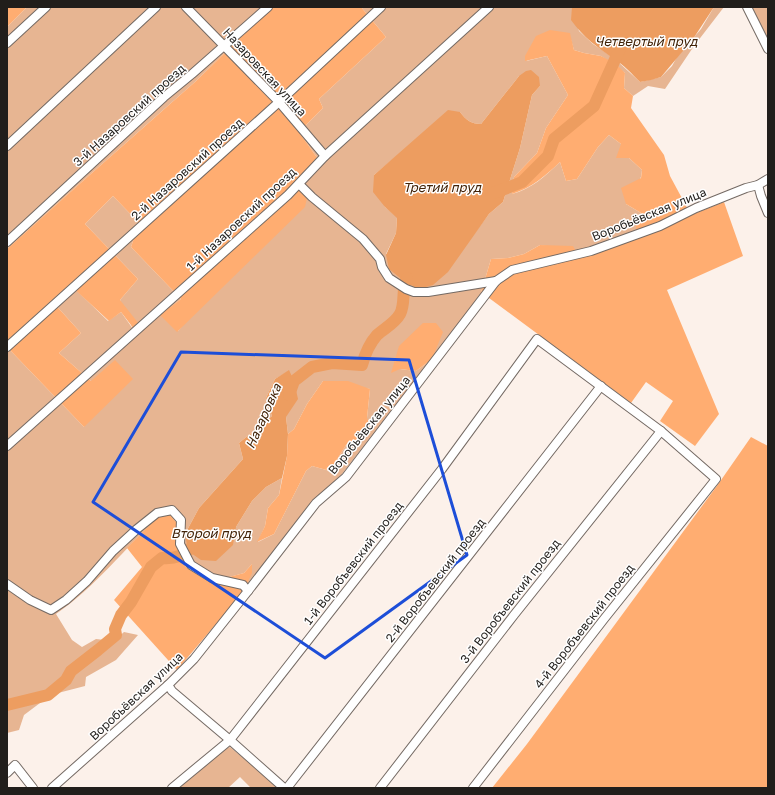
<svg xmlns="http://www.w3.org/2000/svg" width="775" height="795" viewBox="0 0 775 795" font-family="'Golos Text',sans-serif">
	<style>
		.green { fill: #e7b592; fill-rule: evenodd }
		.forest { fill: #ffad71 }
		.water { fill: #ed9d60 }
		.lines { fill: none; stroke-linecap: round; stroke-linejoin: round }
		.river { stroke: #ed9d60; stroke-width: 12 }
		.minor-casing { stroke: #746a64; stroke-width: 10 }
		.minor { stroke: #fff; stroke-width: 8 }
		.marked { fill: none; stroke: #1d4ed8; stroke-width: 3; stroke-linejoin: round }
		.labels { text-anchor: middle; dominant-baseline: central; stroke-width: 3; stroke-linejoin: round; paint-order: stroke }
		.street-label { font-size: 12px; fill: #211e1b; stroke: #fff }
		.water-label { font-size: 13px; font-style: italic; fill: #422308; stroke: #fff }
	</style>
	<rect width="100%" height="100%" fill="#fcf1ea"/>
	<g class="green">
		<polygon points="27,7 272,7 196,81 67,195 7,249 7,27"/>
		<path d="M 361,7 L 572,7 L 579,31 L 593,44 L 615,59 L 640,82 L 661,77 L 672,66 L 677,57 L 701,29 L 714,7 L 724,7 L 694,46 L 665,89 L 648,86 L 633,96 L 624,88 L 625,73 L 601,56 L 584,53 L 574,50 L 569,33 L 526,61 L 547,56 L 568,95 L 546,128 L 537,153 L 514,177 L 512,194 C 532,189 545,176 560,162 L 566,181 L 577,179 L 598,147 L 609,135 L 621,144 L 629,158 L 642,170 L 641,177 L 626,204 L 641,213 L 636,224 L 636,238 L 594,254 L 540,245 L 524,254 L 508,258 L 491,259 L 480,296 L 342,474 L 314,501 L 243,592 L 252,564 L 244,573 L 211,582 L 186,567 L 177,545 L 177,523 L 170,515 L 158,516 C 125,549 95,587 56,614 L 72,640 L 82,647 L 96,639 L 114,641 L 124,632 L 138,635 L 116,660 L 86,677 L 85,686 L 58,693 L 40,703 L 24,715 L 19,730 L 7,733 L 7,347 L 84,427 L 91,381 L 59,353 L 81,333 L 52,301 L 70,284 L 108,321 L 121,312 L 133,329 L 120,300 L 138,279 L 85,224 L 113,196 L 139,223 L 131,247 L 181,299 L 161,315 L 178,331 L 298,190 L 318,159 L 299,132 L 323,108 L 319,99 L 386,37 ZM 519,76 L 540,86 L 532,95 L 520,148 L 503,202 L 489,214 L 474,234 L 386,254 L 396,233 L 397,217 L 385,207 L 374,175 L 393,159 L 460,112 C 466,120 471,124 481,124 ZM 432,359 L 416,371 L 400,369 ZM 289,371 L 286,417 L 288,434 L 294,429 L 307,404 L 323,381 L 370,389 L 367,418 L 362,440 L 346,445 L 330,471 L 312,466 L 306,471 L 274,534 L 258,542 L 265,526 L 268,508 L 279,495 L 282,478 L 266,487 L 252,501 L 236,527 L 185,534 L 199,508 L 243,459 L 239,443 L 272,416 L 266,398 L 275,379 Z"/>
		<polygon points="752,7 768,7 768,40"/>
		<polygon points="230,747 277,786 276,788 251,788 240,777 228,788 178,788 225,749"/>
	</g>
	<g class="forest">
		<polygon points="7,7 27,7 7,27"/>
		<polygon points="272,7 361,7 386,37 319,99 323,108 299,132 318,159 298,189 307,198 305,207 177,332 160,315 181,299 131,247 139,223 113,196 85,224 138,279 120,300 139,324 134,329 121,312 109,321 70,285 52,301 81,333 59,353 91,381 115,360 133,379 84,427 7,347 7,249 67,195 196,81"/>
		<path d="M 550,30 L 570,33 L 574,50 L 584,53 L 601,56 L 616,64 L 625,73 L 624,88 L 633,96 L 631,108 L 664,155 L 670,176 L 691,215 L 724,202 L 743,256 L 667,290 L 719,414 L 695,446 L 660,421 L 673,401 L 646,382 L 631,403 L 489,298 L 480,296 L 491,259 L 508,258 L 524,254 L 540,245 L 573,246 L 579,257 L 636,238 L 636,224 L 641,213 L 626,204 L 621,188 L 641,178 L 642,170 L 629,158 L 616,158 L 621,144 L 609,135 L 598,147 L 577,179 L 566,181 L 560,162 C 544,177 533,187 512,194 L 514,177 L 537,153 L 546,128 L 568,95 L 547,56 L 525,61 L 525,56 L 536,36 Z"/>
		<polygon points="423,323 436,323 443,332 432,359 416,371 400,369 391,373 399,346"/>
		<polygon points="323,381 348,381 370,389 367,418 372,430 362,440 346,445 330,471 312,466 306,471 274,534 257,542 265,526 268,508 279,495 287,456 288,434 294,429 307,404"/>
		<polygon points="751,437 768,446 768,788 492,788 527,744 719,483"/>
		<polygon points="170,515 177,523 177,545 186,567 210,582 244,573 252,564 252,573 243,592 177,670 114,600 142,567 127,548 158,516"/>
	</g>
	<g class="water">
		<path d="M 572,7 L 714,7 L 693,39 L 661,77 L 651,80 L 640,82 C 632,74 624,65 614,59 C 597,47 583,37 571,20 Z"/>
		<path d="M 531,70 L 539,77 L 540,86 L 532,95 L 520,148 L 503,202 L 489,214 L 448,272 L 433,285 L 419,289 L 405,282 L 389,269 L 386,255 L 396,233 L 397,218 L 385,207 L 373,192 L 374,175 L 448,110 L 460,112 C 466,120 471,124 481,124 L 519,76 L 526,71 Z"/>
		<polygon points="289,370 294,381 298,399 286,417 288,434 287,456 282,478 266,487 252,501 236,527 233,545 216,561 201,560 188,551 185,534 199,508 243,459 239,443 272,416 266,398 275,379"/>
	</g>
	<g class="lines">
		<g class="river">
			<polyline points="493,193 507,188 522,182 548,156 554,139 594,106 622,44"/>
			<path d="M 289,395 L 294,381 L 312,367 L 332,363 L 362,365 C 365,354 369,344 377,335 C 385,328 395,323 400,314 C 406,303 401,288 407,278"/>
			<path d="M 7,705 L 48,695 L 66,680 L 71,671 L 98,650 L 116,635 L 115,629 L 121,615 L 131,602 L 151,567 L 162,558 C 176,559 183,556 193,546"/>
		</g>
		<g class="minor-casing">
			<g id="minor">
				<polyline points="186,7 279,102 325,156"/>
				<polyline points="747,7 768,49"/>
				<polyline points="7,43 46,7"/>
				<polyline points="7,146 156,7"/>
				<polyline points="299,184 312,197 363,239 380,259 382,267 389,278 406,289 414,292 428,292 496,281"/>
				<polyline points="758,185 761,196 768,213"/>
				<polyline points="7,242 164,97 192,74 268,7"/>
				<polyline points="7,347 279,102 381,7"/>
				<polyline points="7,446 288,195 325,156 489,7"/>
				<polyline points="7,584 30,600 51,610 66,600 87,581 113,551 137,529 157,513 172,510 181,520 180,544 191,565 212,578 243,585 248,591"/>
				<polyline points="168,685 172,691 230,740 284,788"/>
				<polyline points="7,773 15,765 33,788"/>
				<polyline points="52,788 168,685 194,659 248,591 316,503 346,477 496,281 512,270 591,251 660,226 696,208 746,188 758,185 768,179"/>
				<polyline points="172,788 230,740 442,469 537,339 661,431 716,479 604,619 473,788"/>
				<polyline points="287,788 601,386"/>
				<polyline points="380,788 514,615 661,431"/>
			</g>
		</g>
		<use href="#minor" class="minor"/>
	</g>
	<path class="marked" d="M 181,352 L 409,360 L 467,555 L 325,658 L 93,502 Z"/>
	<g class="labels">
		<g class="street-label">
			<text transform="translate(265 72) rotate(47)">Назаровская улица</text>
			<text transform="translate(129 115) rotate(-42)">3-й Назаровский проезд</text>
			<text transform="translate(187 169) rotate(-42)">2-й Назаровский проезд</text>
			<text transform="translate(649 214) rotate(-22)">Воробьёвская улица</text>
			<text transform="translate(241 219) rotate(-43)">1-й Назаровский проезд</text>
			<text transform="translate(369 425) rotate(-51)">Воробьёвская улица</text>
			<text transform="translate(353 563) rotate(-52)">1-й Воробъевский проезд</text>
			<text transform="translate(435 580) rotate(-52)">2-й Воробъевский проезд</text>
			<text transform="translate(510 601) rotate(-52)">3-й Воробъевский проезд</text>
			<text transform="translate(584 626) rotate(-52)">4-й Воробъевский проезд</text>
			<text transform="translate(136 696) rotate(-43)">Воробьёвская улица</text>
		</g>
		<g class="water-label">
			<text x="646" y="41">Четвертый пруд</text>
			<text x="442" y="187">Третий пруд</text>
			<text transform="translate(263 416) rotate(-66)">Назаровка</text>
			<text x="211" y="533">Второй пруд</text>
		</g>
	</g>
	<rect width="775" height="795" fill="none" stroke="#211e1b" stroke-width="16"/>
</svg>
